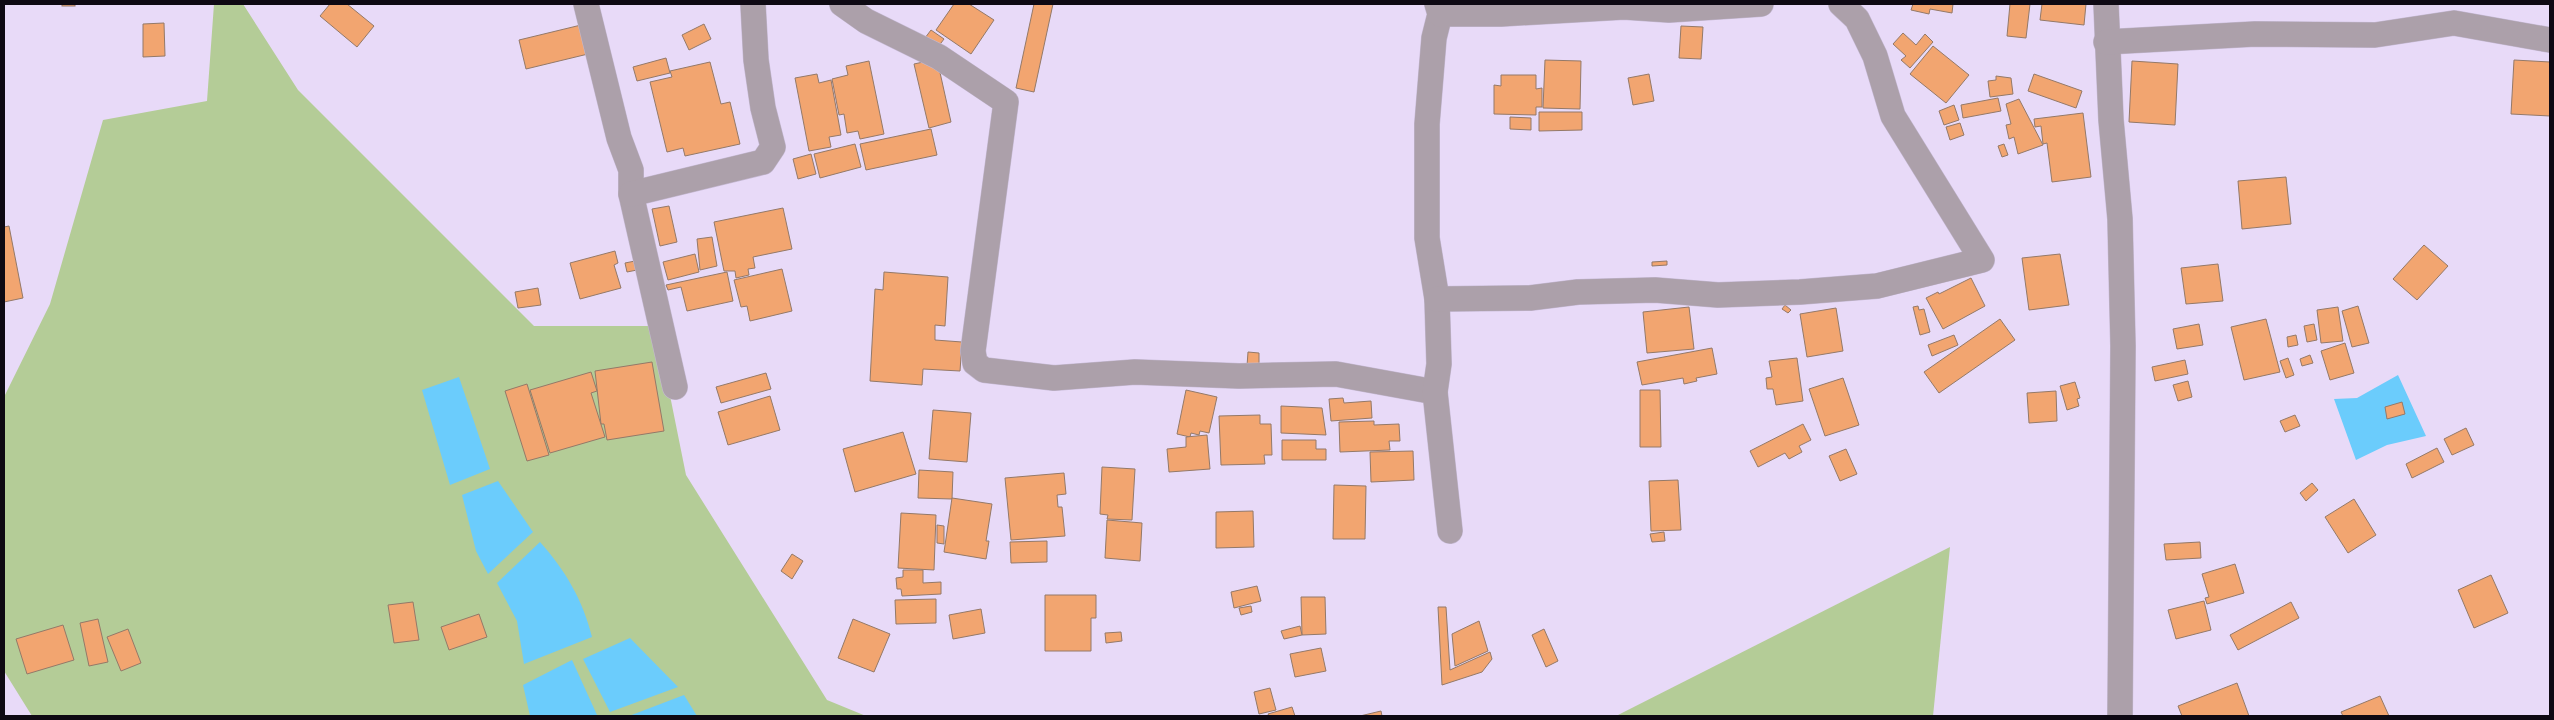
<svg xmlns="http://www.w3.org/2000/svg" width="2554" height="720" viewBox="0 0 2554 720" font-family="'DM Sans',sans-serif">
	<style>
		.green { fill: #b4cc97 }
		.water { fill: #6bccfc }
		.building { fill: #f2a570; stroke: #947968 }
		.lines { fill: none; stroke-linecap: round; stroke-linejoin: round }
		.minor-casing { stroke: #c5b9d3; stroke-width: 26 }
		.minor { stroke: #aca0aa; stroke-width: 25 }
	</style>
	<rect width="100%" height="100%" fill="#e8daf8"/>
	<g class="green">
		<polygon points="214,4 243,4 298,90 534,326 656,326 686,475 827,700 866,716 32,716 4,671 4,397 50,304 103,120 207,101"/>
		<polygon points="1950,547 1933,716 1616,716"/>
	</g>
	<g class="water">
		<polygon points="2398,375 2426,436 2387,445 2356,460 2334,399 2357,398"/>
		<polygon points="459,377 490,469 450,485 422,390"/>
		<polygon points="498,481 533,532 488,574 476,551 462,495"/>
		<path d="M 540,542 C 565,570 583,600 592,637 L 524,664 L 517,621 L 497,583 Z"/>
		<polygon points="630,638 678,687 610,712 583,659"/>
		<polygon points="572,660 597,715 530,716 523,685"/>
		<polygon points="684,695 697,716 629,716"/>
	</g>
	<g class="building">
		<rect x="62" y="4" width="13" height="2"/>
		<polygon points="330,4 347,4 374,26 357,47 320,16"/>
		<polygon points="954,4 969,4 994,20 971,54 936,30"/>
		<polygon points="1034,4 1053,4 1034,92 1016,88"/>
		<polygon points="1913,4 1953,4 1952,13 1930,9 1929,14 1911,10"/>
		<polygon points="2010,4 2030,4 2026,38 2007,36"/>
		<polygon points="2042,4 2086,4 2084,25 2040,20"/>
		<polygon points="164,23 165,56 143,57 143,24"/>
		<polygon points="704,24 711,39 689,50 682,35"/>
		<polygon points="581,25 588,54 526,69 519,40"/>
		<polygon points="1681,26 1703,27 1701,59 1679,58"/>
		<polygon points="931,30 944,39 935,51 922,42"/>
		<polygon points="1903,33 1916,45 1925,34 1933,42 1910,68 1901,60 1906,56 1893,44"/>
		<polygon points="1933,46 1969,75 1946,103 1910,74"/>
		<polygon points="666,58 670,73 637,81 633,67"/>
		<polygon points="937,59 951,122 929,128 914,64"/>
		<polygon points="1545,60 1581,61 1580,109 1543,108"/>
		<polygon points="2514,60 2550,62 2550,116 2511,114"/>
		<polygon points="869,61 884,134 860,139 858,131 847,133 844,114 839,115 832,79 848,75 846,66"/>
		<polygon points="2132,61 2178,64 2175,125 2129,122"/>
		<polygon points="710,62 721,104 730,102 740,144 685,156 683,148 667,152 650,82 672,77 670,71"/>
		<polygon points="817,74 819,83 831,80 841,135 829,137 831,147 809,151 795,78"/>
		<polygon points="1649,74 1654,101 1633,105 1628,78"/>
		<polygon points="2034,74 2082,91 2076,108 2028,91"/>
		<polygon points="1501,75 1536,75 1536,89 1542,88 1542,107 1536,107 1536,115 1494,114 1494,85 1501,86"/>
		<polygon points="1996,76 2011,78 2013,94 1990,97 1988,81 1996,80"/>
		<polygon points="1998,98 2001,111 1963,118 1961,105"/>
		<polygon points="2019,99 2043,145 2018,154 2014,137 2009,139 2006,125 2011,124 2006,104"/>
		<polygon points="1954,105 1959,120 1944,125 1939,111"/>
		<polygon points="1539,112 1582,112 1582,130 1539,131"/>
		<polygon points="2083,113 2091,177 2052,182 2047,143 2043,144 2041,126 2035,127 2034,119"/>
		<polygon points="1510,117 1531,118 1531,130 1510,129"/>
		<polygon points="1960,123 1964,135 1950,140 1946,127"/>
		<polygon points="931,129 937,155 866,170 860,144"/>
		<polygon points="855,144 861,167 820,178 814,154"/>
		<polygon points="2004,144 2008,155 2002,157 1998,146"/>
		<polygon points="811,154 816,174 798,179 793,159"/>
		<polygon points="2286,177 2291,224 2242,229 2238,181"/>
		<polygon points="669,206 677,242 660,246 652,209"/>
		<polygon points="783,208 792,249 753,257 755,268 748,269 749,275 736,278 735,271 724,271 714,222"/>
		<polygon points="9,226 23,298 4,302 4,227"/>
		<polygon points="712,237 717,266 700,270 697,239"/>
		<polygon points="2424,245 2448,266 2417,300 2393,279"/>
		<polygon points="615,251 618,263 614,265 621,288 580,299 570,263"/>
		<polygon points="695,254 699,272 668,280 663,262"/>
		<polygon points="2060,254 2069,305 2029,310 2022,258"/>
		<polygon points="635,261 637,270 627,272 625,263"/>
		<polygon points="1667,261 1667,265 1652,266 1652,262"/>
		<polygon points="2218,264 2223,301 2186,304 2181,268"/>
		<polygon points="782,269 792,311 750,321 747,306 741,307 734,280"/>
		<polygon points="727,272 733,301 687,311 681,287 668,290 666,285"/>
		<polygon points="884,272 948,277 945,326 935,325 935,340 962,342 960,371 923,369 922,385 870,381 875,289 883,290"/>
		<polygon points="1971,278 1985,306 1943,329 1926,298 1938,292 1939,294"/>
		<polygon points="538,288 541,305 518,308 515,292"/>
		<polygon points="1785,305 1791,310 1788,313 1782,309"/>
		<polygon points="1918,306 1919,310 1924,309 1930,332 1920,335 1913,307"/>
		<polygon points="2358,306 2369,343 2352,347 2342,311"/>
		<polygon points="1689,307 1694,349 1647,353 1643,312"/>
		<polygon points="2338,307 2343,341 2321,343 2317,310"/>
		<polygon points="1836,308 1843,351 1807,357 1800,314"/>
		<polygon points="2000,319 2015,340 1939,393 1924,372"/>
		<polygon points="2266,319 2280,372 2244,380 2231,327"/>
		<polygon points="2199,324 2203,345 2177,349 2173,329"/>
		<polygon points="2314,324 2317,340 2307,342 2304,326"/>
		<polygon points="1954,335 1958,345 1932,356 1928,345"/>
		<polygon points="2296,335 2298,345 2288,347 2287,337"/>
		<polygon points="2345,343 2354,373 2330,380 2321,351"/>
		<polygon points="1712,348 1717,374 1696,378 1697,381 1684,384 1683,378 1642,385 1637,362"/>
		<polygon points="1248,352 1259,353 1259,366 1247,366"/>
		<polygon points="2310,355 2313,363 2302,366 2300,359"/>
		<polygon points="1797,358 1803,401 1776,405 1773,389 1767,389 1766,378 1772,377 1769,361"/>
		<polygon points="2288,358 2294,375 2286,378 2280,361"/>
		<polygon points="2185,360 2188,374 2155,381 2152,367"/>
		<polygon points="652,362 664,431 607,440 604,424 601,424 595,371"/>
		<polygon points="591,372 597,391 591,393 605,437 550,453 530,390"/>
		<polygon points="766,373 771,389 721,403 716,387"/>
		<polygon points="1843,378 1859,425 1825,436 1809,389"/>
		<polygon points="2188,381 2192,397 2178,401 2173,385"/>
		<polygon points="2075,382 2080,398 2077,399 2079,406 2067,410 2060,386"/>
		<polygon points="527,384 549,455 527,461 505,391"/>
		<polygon points="1186,390 1217,397 1209,433 1200,431 1199,435 1191,433 1190,437 1177,434"/>
		<polygon points="1640,390 1660,390 1661,447 1640,447"/>
		<polygon points="2056,391 2057,421 2029,423 2027,393"/>
		<polygon points="770,396 780,430 728,445 718,412"/>
		<polygon points="1343,398 1344,403 1371,401 1372,418 1331,421 1329,399"/>
		<polygon points="2402,402 2405,414 2387,419 2385,407"/>
		<polygon points="1281,406 1322,408 1326,435 1281,433"/>
		<polygon points="933,410 971,413 967,462 929,459"/>
		<polygon points="1260,415 1260,424 1271,424 1272,455 1264,455 1265,464 1221,465 1219,416"/>
		<polygon points="2295,415 2300,426 2285,432 2280,421"/>
		<polygon points="1374,421 1374,425 1399,424 1400,441 1389,441 1390,450 1340,452 1339,422"/>
		<polygon points="1803,424 1811,440 1799,446 1802,452 1789,459 1785,453 1758,467 1750,451"/>
		<polygon points="2466,428 2474,445 2452,455 2444,439"/>
		<polygon points="903,432 916,474 855,492 843,449"/>
		<polygon points="1207,435 1210,469 1169,472 1167,449 1186,447 1186,437"/>
		<polygon points="1282,440 1316,440 1316,449 1326,449 1326,460 1282,460"/>
		<polygon points="2437,448 2444,462 2412,478 2406,464"/>
		<polygon points="1846,449 1857,474 1840,481 1829,456"/>
		<polygon points="1413,451 1414,480 1371,482 1370,452"/>
		<polygon points="1102,467 1135,469 1132,520 1107,519 1108,515 1100,514"/>
		<polygon points="919,470 953,472 952,499 918,498"/>
		<polygon points="1064,473 1066,494 1057,495 1058,507 1062,507 1065,536 1011,540 1005,478"/>
		<polygon points="1678,480 1681,530 1651,531 1649,481"/>
		<polygon points="2312,483 2318,490 2306,501 2300,493"/>
		<polygon points="1334,485 1366,486 1365,539 1333,539"/>
		<polygon points="952,498 992,504 986,541 989,541 986,559 944,552"/>
		<polygon points="2354,499 2376,535 2348,553 2325,517"/>
		<polygon points="1253,511 1254,547 1216,548 1216,512"/>
		<polygon points="901,513 936,515 934,570 898,568"/>
		<polygon points="1107,520 1142,523 1140,561 1105,558"/>
		<polygon points="937,525 944,526 944,544 937,543"/>
		<polygon points="1664,532 1665,541 1652,542 1650,534"/>
		<polygon points="1047,541 1047,562 1011,563 1010,542"/>
		<polygon points="2200,542 2201,558 2166,560 2164,544"/>
		<polygon points="792,554 803,561 792,579 781,571"/>
		<polygon points="2235,564 2244,593 2207,604 2205,598 2209,597 2202,574"/>
		<polygon points="903,570 923,570 923,583 941,582 941,594 902,596 901,589 897,589 896,578 903,577"/>
		<polygon points="2491,575 2508,613 2474,628 2458,590"/>
		<polygon points="1257,586 1261,601 1234,608 1231,592"/>
		<polygon points="1045,595 1096,595 1096,618 1091,618 1091,651 1045,651"/>
		<polygon points="1301,597 1325,597 1326,634 1302,635"/>
		<polygon points="936,599 936,623 896,624 895,600"/>
		<polygon points="2204,601 2211,630 2176,639 2168,610"/>
		<polygon points="413,602 419,640 394,643 388,605"/>
		<polygon points="2291,602 2299,618 2238,650 2230,635"/>
		<polygon points="1251,606 1252,612 1241,615 1239,608"/>
		<polygon points="1438,607 1446,607 1450,670 1490,652 1492,659 1482,672 1442,685"/>
		<polygon points="981,609 985,633 953,639 949,615"/>
		<polygon points="479,614 487,637 449,650 441,627"/>
		<polygon points="98,619 108,662 89,666 80,623"/>
		<polygon points="853,619 890,634 874,672 838,658"/>
		<polygon points="1479,621 1488,651 1455,666 1452,634"/>
		<polygon points="63,625 74,660 27,674 16,639"/>
		<polygon points="1300,626 1302,635 1284,639 1281,631"/>
		<polygon points="128,629 141,663 121,671 107,637"/>
		<polygon points="1544,629 1558,661 1546,667 1532,635"/>
		<polygon points="1121,632 1122,641 1106,643 1105,633"/>
		<polygon points="1321,648 1326,671 1295,677 1290,654"/>
		<polygon points="2237,683 2249,716 2182,716 2178,706"/>
		<polygon points="1270,688 1276,710 1259,714 1254,692"/>
		<polygon points="2380,696 2389,716 2343,716 2341,712"/>
		<polygon points="1292,707 1295,716 1269,716 1268,714"/>
		<polygon points="1381,711 1382,716 1360,716"/>
	</g>
	<g class="lines">
		<g class="minor-casing">
			<g id="minor">
				<polyline points="586,4 619,138 631,170 631,194 675,387"/>
				<polyline points="842,4 866,21 939,57 1006,102 973,351 975,363 984,370 1054,378 1135,372 1239,376 1336,374 1435,392"/>
				<polyline points="1437,4 1440,14 1434,38 1427,124 1427,238 1437,299 1439,364 1435,392 1450,531"/>
				<polyline points="2106,4 2111,120 2120,219 2123,346 2120,716"/>
				<polyline points="1440,14 1501,14 1624,7 1669,10 1761,4"/>
				<polyline points="2106,42 2255,34 2375,35 2454,23 2550,40"/>
				<polyline points="631,194 763,162 773,147 763,108 756,60 753,4"/>
				<polyline points="1437,299 1530,298 1578,292 1655,290 1718,295 1800,292 1877,286 1982,260 1893,116 1875,56 1857,19 1841,4"/>
			</g>
		</g>
		<use href="#minor" class="minor"/>
	</g>
	<rect width="2554" height="720" fill="none" stroke="#0e0913" stroke-width="10"/>
</svg>
